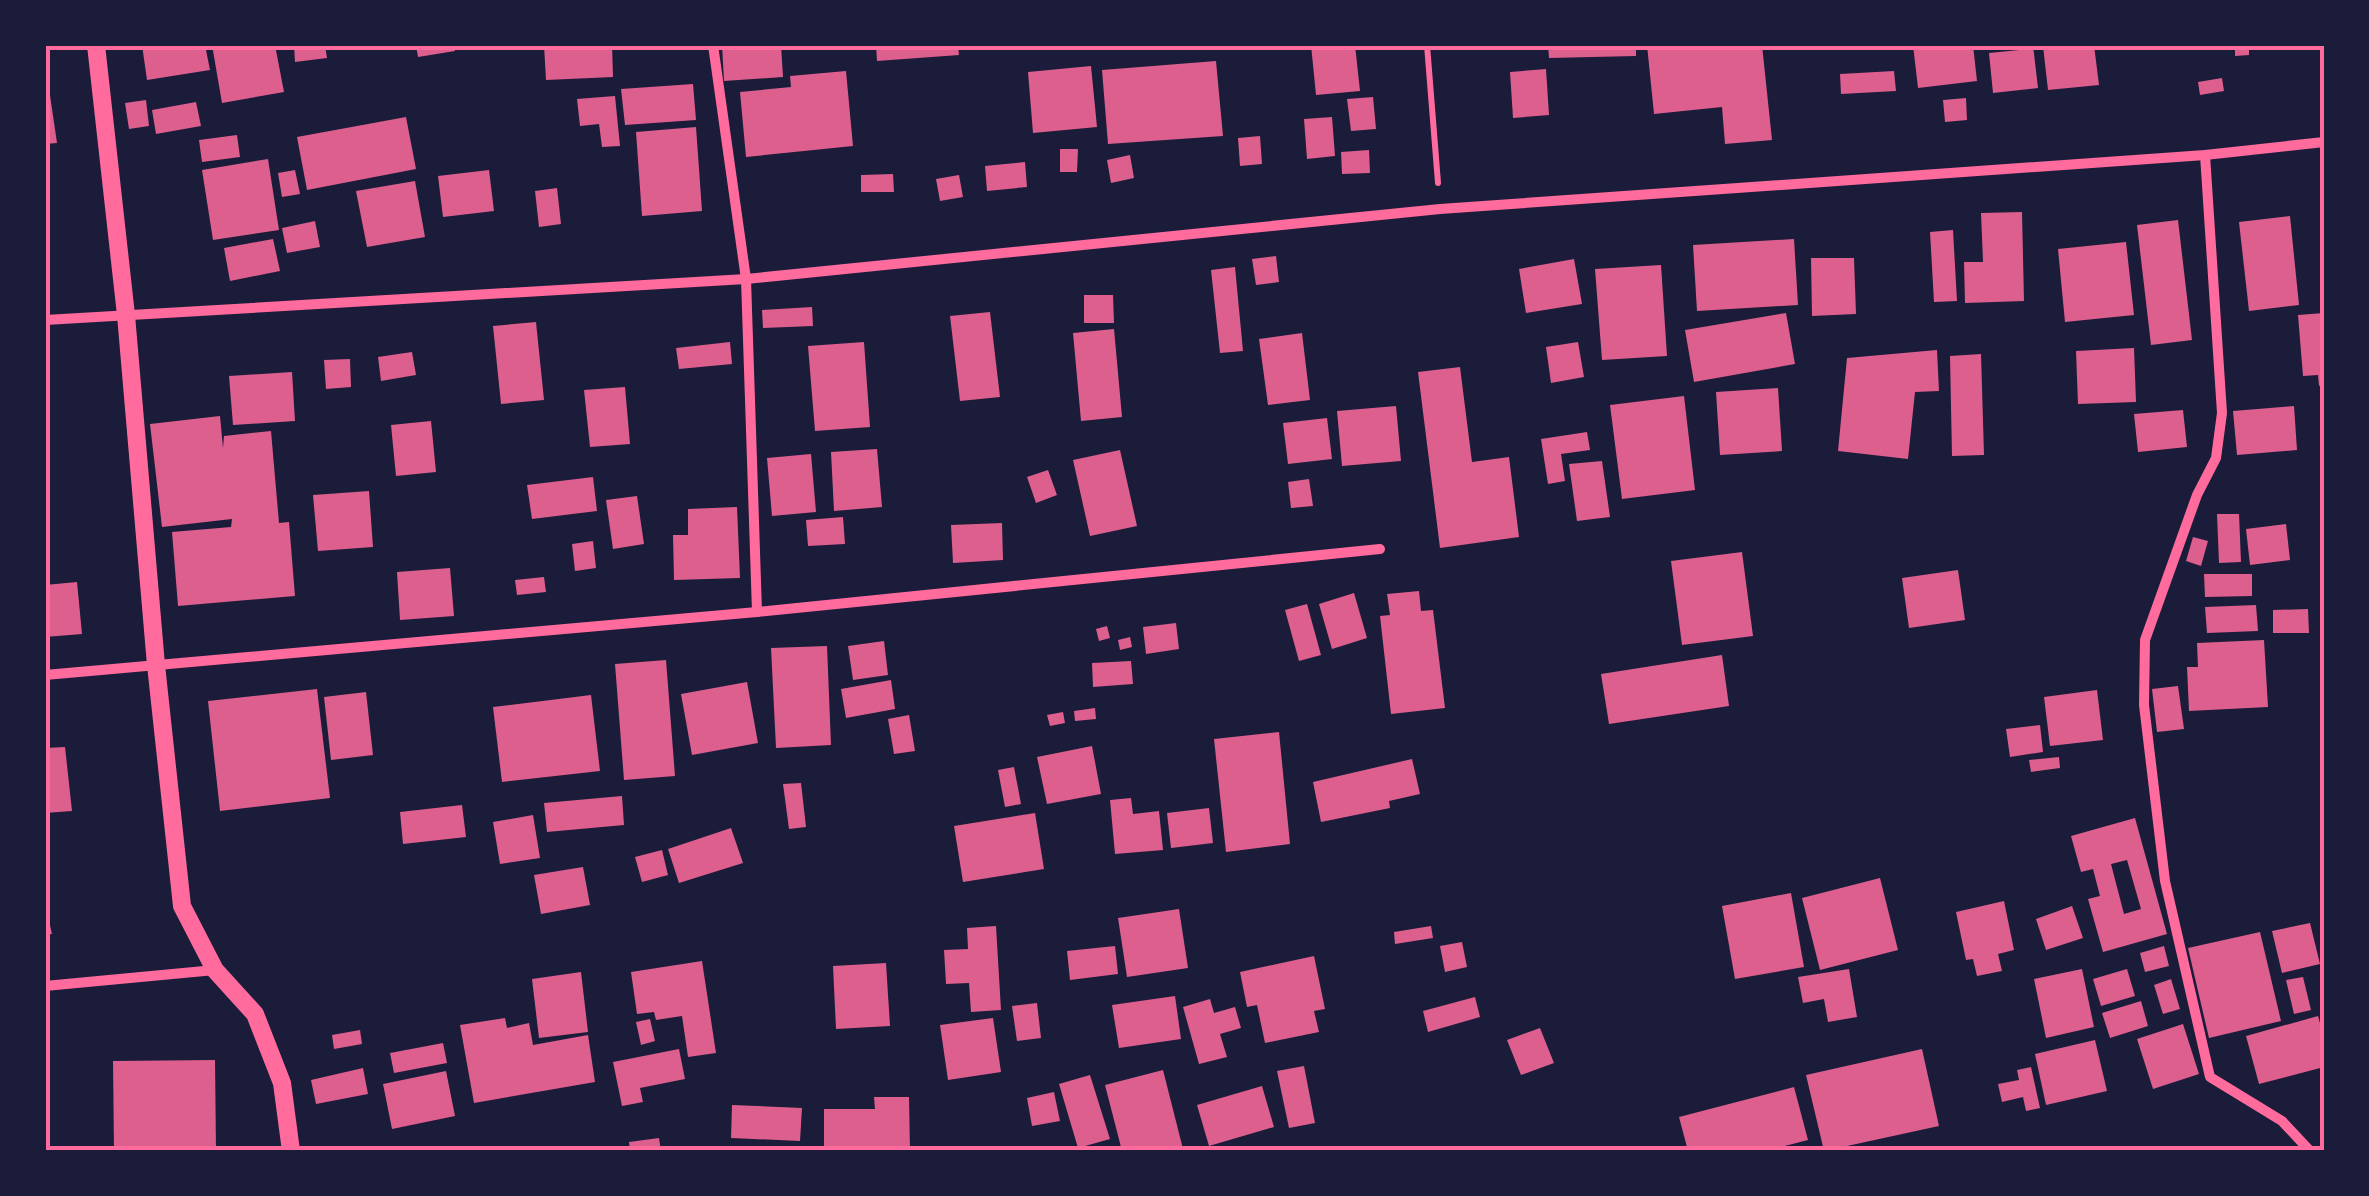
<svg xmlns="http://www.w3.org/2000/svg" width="2369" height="1196" viewBox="0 0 2369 1196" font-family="Ubuntu,sans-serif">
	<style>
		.building { fill: #dd5f8e; fill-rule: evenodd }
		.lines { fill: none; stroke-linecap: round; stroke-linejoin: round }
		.path { stroke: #ff6b9d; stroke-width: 6 }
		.minor { stroke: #ff6b9d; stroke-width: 10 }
		.tertiary { stroke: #ff6b9d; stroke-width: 18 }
		.neatline { fill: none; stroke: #ff6b9d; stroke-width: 4 }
	</style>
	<rect width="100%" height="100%" fill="#1b1b3a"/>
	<g class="building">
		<polygon points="142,45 205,45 210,70 147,80"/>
		<polygon points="212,45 275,45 284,92 222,103"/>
		<polygon points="294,45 325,45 327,58 295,62"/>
		<polygon points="416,45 454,45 455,51 418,57"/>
		<polygon points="544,45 612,45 613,77 546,80"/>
		<polygon points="722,45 781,45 783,77 724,81"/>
		<polygon points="876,45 958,45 959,55 877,61"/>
		<polygon points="1311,45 1355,45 1360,91 1316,95"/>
		<polygon points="1548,45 1636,45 1636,56 1549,58"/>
		<polygon points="1647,45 1762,45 1772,140 1725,144 1722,107 1654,114"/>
		<polygon points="1913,45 1973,45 1977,81 1918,88"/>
		<polygon points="2018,45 2033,45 2038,88 1993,93 1989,53 2019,50"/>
		<polygon points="2094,45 2099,85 2048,90 2043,46"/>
		<polygon points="2235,45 2249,45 2249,55 2235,56"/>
		<polygon points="45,61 57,143 45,144"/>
		<polygon points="1216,61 1223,136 1108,144 1102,70"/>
		<polygon points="1091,66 1097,127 1033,133 1028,72"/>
		<polygon points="1546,69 1549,115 1513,118 1510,72"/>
		<polygon points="846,71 853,146 746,157 740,92 791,87 790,76"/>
		<polygon points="1894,71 1896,91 1841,94 1840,74"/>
		<polygon points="2222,78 2224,91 2200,95 2198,82"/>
		<polygon points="693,84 696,120 625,125 621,89"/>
		<polygon points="615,96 620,146 602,147 599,124 580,126 577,99"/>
		<polygon points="1373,97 1376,129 1351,131 1347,99"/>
		<polygon points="1966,98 1967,120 1945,122 1943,100"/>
		<polygon points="146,100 149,126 129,129 125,103"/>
		<polygon points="196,102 201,126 156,134 152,110"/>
		<polygon points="406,117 416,169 307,190 297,137"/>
		<polygon points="1332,117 1335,156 1307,159 1304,119"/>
		<polygon points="696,127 702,211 642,216 636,132"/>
		<polygon points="237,135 240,157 202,162 199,140"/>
		<polygon points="1260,136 1262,164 1240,166 1238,138"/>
		<polygon points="1060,149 1078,149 1077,172 1060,172"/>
		<polygon points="1369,150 1370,173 1342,174 1341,152"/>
		<polygon points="1130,155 1134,178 1111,183 1107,160"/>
		<polygon points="268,159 279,230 213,240 202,170"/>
		<polygon points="1025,162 1027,187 987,191 985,166"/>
		<polygon points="295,170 300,194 282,197 278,173"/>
		<polygon points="489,170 494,211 443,217 438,176"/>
		<polygon points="893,174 894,192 861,192 861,175"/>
		<polygon points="959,175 963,197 940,201 936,179"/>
		<polygon points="415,181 425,237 367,247 356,191"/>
		<polygon points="557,188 561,224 539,227 535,191"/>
		<polygon points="2022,212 2024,301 1965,303 1964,262 1983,262 1981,213"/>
		<polygon points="2290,216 2299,305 2249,311 2239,222"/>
		<polygon points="2178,220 2192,340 2151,345 2137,225"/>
		<polygon points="315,221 320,247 287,253 282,228"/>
		<polygon points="1953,230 1957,301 1934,302 1930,232"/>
		<polygon points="273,239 280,271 230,281 224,248"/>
		<polygon points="1794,239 1798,305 1697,311 1693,245"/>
		<polygon points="2126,242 2134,315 2065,322 2058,249"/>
		<polygon points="1276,256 1279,282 1256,285 1252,259"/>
		<polygon points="1811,258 1854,258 1856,314 1812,316"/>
		<polygon points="1574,259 1582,304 1526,313 1519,269"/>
		<polygon points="1661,265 1667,356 1602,360 1595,269"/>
		<polygon points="1235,267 1243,351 1220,353 1211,270"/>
		<polygon points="1084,295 1113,295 1114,323 1084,323"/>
		<polygon points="812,307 813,326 763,328 762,310"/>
		<polygon points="990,312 1000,397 960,401 950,316"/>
		<polygon points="1786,313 1795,364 1694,382 1685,330"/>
		<polygon points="2324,313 2324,385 2319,386 2318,375 2303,376 2298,315"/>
		<polygon points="536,322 544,400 501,404 493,326"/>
		<polygon points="1114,329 1122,417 1081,421 1073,333"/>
		<polygon points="1302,333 1310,400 1268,405 1259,339"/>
		<polygon points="730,342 732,364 679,369 676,348"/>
		<polygon points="864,342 870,427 815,431 808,346"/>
		<polygon points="1578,342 1584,377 1551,383 1546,347"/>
		<polygon points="2134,348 2136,402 2078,404 2076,351"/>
		<polygon points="1937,350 1939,391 1915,392 1908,459 1838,451 1847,358"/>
		<polygon points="412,352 416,375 381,381 378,357"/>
		<polygon points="1981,354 1984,455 1952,456 1950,356"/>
		<polygon points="350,359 351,387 326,389 324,360"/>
		<polygon points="1460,367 1472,462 1509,457 1519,537 1440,548 1418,372"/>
		<polygon points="292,372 295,421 233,425 229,376"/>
		<polygon points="625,387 630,444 590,447 584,390"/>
		<polygon points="1778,388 1782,451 1720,455 1716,392"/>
		<polygon points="1684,396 1695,490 1622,499 1610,405"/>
		<polygon points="1396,406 1401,461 1342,466 1337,411"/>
		<polygon points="2294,406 2297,450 2237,455 2233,411"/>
		<polygon points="2183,410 2187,447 2138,452 2134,414"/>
		<polygon points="220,416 223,448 224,436 271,431 279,523 289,522 295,596 178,606 172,532 231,527 232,519 162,527 150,424"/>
		<polygon points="1327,418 1332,459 1288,464 1283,423"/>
		<polygon points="431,421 436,472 396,476 391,425"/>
		<polygon points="1587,432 1590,450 1561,454 1565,481 1548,484 1541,439"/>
		<polygon points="877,449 882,507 834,511 831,452"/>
		<polygon points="1120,450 1137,526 1090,536 1073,460"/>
		<polygon points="811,454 816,512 772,516 767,458"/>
		<polygon points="1602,461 1610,517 1577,521 1569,464"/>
		<polygon points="1048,470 1057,495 1036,503 1027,477"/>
		<polygon points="593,477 597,511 532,519 527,485"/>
		<polygon points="1309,479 1313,506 1291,508 1288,482"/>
		<polygon points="369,491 373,547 318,551 313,495"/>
		<polygon points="637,496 644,544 613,549 606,500"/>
		<polygon points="737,507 740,578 674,580 673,535 688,535 688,509"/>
		<polygon points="2217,514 2239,514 2241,562 2219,563"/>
		<polygon points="843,517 845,544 808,546 806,520"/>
		<polygon points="1002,523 1003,560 953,563 951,525"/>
		<polygon points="2286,524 2290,560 2250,565 2246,529"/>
		<polygon points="2193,537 2208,541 2201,566 2186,561"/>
		<polygon points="593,541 596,568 575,571 572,544"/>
		<polygon points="1742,552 1753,636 1682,645 1671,561"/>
		<polygon points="450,568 454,616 400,620 397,572"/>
		<polygon points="1958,570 1965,620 1909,628 1902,578"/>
		<polygon points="2204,574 2252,574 2252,596 2205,597"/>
		<polygon points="544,577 546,592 517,595 515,580"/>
		<polygon points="77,582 82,634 45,637 45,585"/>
		<polygon points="1419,591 1421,611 1433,610 1445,708 1391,714 1380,616 1390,615 1387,594"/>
		<polygon points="1354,593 1367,638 1332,649 1319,604"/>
		<polygon points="1307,604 1321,655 1299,661 1285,610"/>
		<polygon points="2256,605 2258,631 2207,633 2205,607"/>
		<polygon points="2308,609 2309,633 2273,633 2273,610"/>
		<polygon points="1176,623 1179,649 1146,654 1143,627"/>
		<polygon points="1107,626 1110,638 1099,641 1096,629"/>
		<polygon points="1130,637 1132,647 1120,650 1118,640"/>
		<polygon points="2264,640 2268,707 2189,711 2187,667 2198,667 2197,643"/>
		<polygon points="884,641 888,675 853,680 848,646"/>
		<polygon points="827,646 831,745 776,748 771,648"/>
		<polygon points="1722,655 1729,706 1609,724 1601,674"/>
		<polygon points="666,660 675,776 624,780 615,664"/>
		<polygon points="1131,661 1133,684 1093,687 1092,663"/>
		<polygon points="891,680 895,709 846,718 841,689"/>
		<polygon points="747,682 758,743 692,755 681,694"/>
		<polygon points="2178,686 2184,729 2157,732 2152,689"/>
		<polygon points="317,689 330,798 220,811 208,701"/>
		<polygon points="2097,690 2103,740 2050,746 2044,697"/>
		<polygon points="366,692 373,755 331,760 324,697"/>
		<polygon points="591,695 600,771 502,782 493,707"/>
		<polygon points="1095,708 1096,719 1075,721 1074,711"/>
		<polygon points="1063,712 1065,723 1050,726 1047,715"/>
		<polygon points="909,715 915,751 894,754 888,719"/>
		<polygon points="2040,725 2043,752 2010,757 2006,729"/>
		<polygon points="1279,732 1290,844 1226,852 1214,739"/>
		<polygon points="1092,746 1101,794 1047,804 1037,757"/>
		<polygon points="65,747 72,811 45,813 45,748"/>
		<polygon points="2059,757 2060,768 2031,772 2029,760"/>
		<polygon points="1412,759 1420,794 1389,801 1390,808 1321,822 1313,782"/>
		<polygon points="1014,767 1021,804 1005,807 998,770"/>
		<polygon points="801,783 806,827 789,829 783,784"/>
		<polygon points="622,796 624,825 547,832 544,803"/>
		<polygon points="1131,798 1133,814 1159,811 1163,850 1115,854 1110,800"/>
		<polygon points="462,805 466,837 403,844 400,812"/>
		<polygon points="1209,808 1213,843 1171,848 1167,813"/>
		<polygon points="1035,813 1044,869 963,882 954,826"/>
		<polygon points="533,815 540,858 500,864 493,822"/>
		<path d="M 2135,818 L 2167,934 L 2103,952 L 2088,899 L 2100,896 L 2093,869 L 2081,872 L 2071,836 ZM 2127,860 L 2141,909 L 2124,914 L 2111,864 Z"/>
		<polygon points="731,828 743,863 679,883 668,849"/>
		<polygon points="662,850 668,875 642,882 635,857"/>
		<polygon points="583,867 590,905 541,914 534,875"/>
		<polygon points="1880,878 1898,950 1820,970 1802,898"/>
		<polygon points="1791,893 1804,967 1735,979 1722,906"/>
		<polygon points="2004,901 2014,950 1998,954 2002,971 1977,976 1973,959 1966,960 1956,912"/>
		<polygon points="45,903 52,934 45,935"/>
		<polygon points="2072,906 2083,938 2046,950 2036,919"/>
		<polygon points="1179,909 1188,968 1127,977 1118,918"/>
		<polygon points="2310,923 2320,964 2282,973 2272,931"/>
		<polygon points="996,926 1001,1010 971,1012 969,983 946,984 944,950 968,949 967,928"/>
		<polygon points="1431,926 1433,938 1395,944 1394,932"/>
		<polygon points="2260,932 2281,1021 2209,1038 2188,948"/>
		<polygon points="1462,942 1467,967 1445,972 1440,946"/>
		<polygon points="1115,946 1118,974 1070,980 1067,951"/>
		<polygon points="2164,946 2169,966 2145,972 2140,953"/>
		<polygon points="1314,956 1325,1009 1314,1011 1319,1032 1265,1043 1257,1005 1247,1007 1240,972"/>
		<polygon points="702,961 716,1053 688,1057 682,1016 656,1020 654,1012 637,1014 631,972"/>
		<polygon points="886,963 890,1026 836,1029 833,966"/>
		<polygon points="1849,969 1857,1017 1828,1022 1824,999 1803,1003 1798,977"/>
		<polygon points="2082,969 2094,1027 2046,1038 2034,979"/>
		<polygon points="2127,969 2135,996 2101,1006 2093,979"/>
		<polygon points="581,972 588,1032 539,1038 532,979"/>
		<polygon points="2303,977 2311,1010 2294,1014 2286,980"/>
		<polygon points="2171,979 2180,1009 2163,1014 2154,985"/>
		<polygon points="1175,996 1181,1039 1119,1048 1112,1005"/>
		<polygon points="1475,997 1480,1017 1428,1032 1423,1011"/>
		<polygon points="1210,999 1214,1013 1235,1007 1241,1028 1220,1034 1227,1057 1199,1064 1183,1007"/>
		<polygon points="2141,1001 2148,1026 2110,1038 2102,1013"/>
		<polygon points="1037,1003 1041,1038 1017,1041 1012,1006"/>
		<polygon points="2318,1016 2324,1037 2324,1067 2259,1084 2246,1036"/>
		<polygon points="505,1018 507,1028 529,1023 533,1045 588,1035 595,1082 474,1103 460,1025"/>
		<polygon points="993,1018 1001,1072 948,1080 940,1025"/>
		<polygon points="650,1019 655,1041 641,1045 636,1022"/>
		<polygon points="2183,1024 2199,1074 2153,1089 2137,1039"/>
		<polygon points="1540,1028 1554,1063 1521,1075 1507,1040"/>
		<polygon points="360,1030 362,1044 334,1049 332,1035"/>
		<polygon points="2095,1040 2107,1091 2046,1105 2035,1054"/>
		<polygon points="443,1043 447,1063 394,1073 390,1053"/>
		<polygon points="679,1049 685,1079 640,1088 643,1102 622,1106 613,1062"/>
		<polygon points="1922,1049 1939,1126 1824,1151 1806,1075"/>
		<polygon points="215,1060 216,1151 114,1151 113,1061"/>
		<polygon points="1304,1066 1315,1123 1289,1128 1277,1071"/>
		<polygon points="2031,1067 2040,1108 2026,1111 2023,1097 2002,1102 1998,1084 2019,1080 2017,1070"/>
		<polygon points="363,1068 368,1094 316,1104 311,1080"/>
		<polygon points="1163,1070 1183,1149 1122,1151 1105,1085"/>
		<polygon points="446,1071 455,1116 392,1129 383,1084"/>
		<polygon points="1090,1075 1110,1139 1078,1148 1059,1084"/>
		<polygon points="1262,1086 1274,1127 1209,1146 1197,1105"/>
		<polygon points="1794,1087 1808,1140 1765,1151 1688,1151 1679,1117"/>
		<polygon points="1054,1092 1060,1121 1032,1126 1027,1098"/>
		<polygon points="874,1097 909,1097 910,1151 824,1151 824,1109 875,1109"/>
		<polygon points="732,1105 802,1108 800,1141 731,1138"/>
		<polygon points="659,1138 661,1151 630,1151 629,1142"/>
	</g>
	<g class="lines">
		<polyline class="path" points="1427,45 1438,183"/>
		<g class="minor">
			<polyline points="713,45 746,279 757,612"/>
			<polyline points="2205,155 2222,413 2216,458 2197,495 2145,640 2144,705 2165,881 2210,1077 2282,1121 2310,1151"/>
			<polyline points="45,320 746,279 1440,209 2205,155 2324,142"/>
			<polyline points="45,675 757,612 1380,549"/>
			<polyline points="45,986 215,970"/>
		</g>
		<polyline class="tertiary" points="96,45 126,315 156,665 182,906 215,970 255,1014 282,1083 291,1151"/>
	</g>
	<rect width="2369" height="1196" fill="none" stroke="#1b1b3a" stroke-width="95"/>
	<rect x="48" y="48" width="2274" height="1100" class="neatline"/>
</svg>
